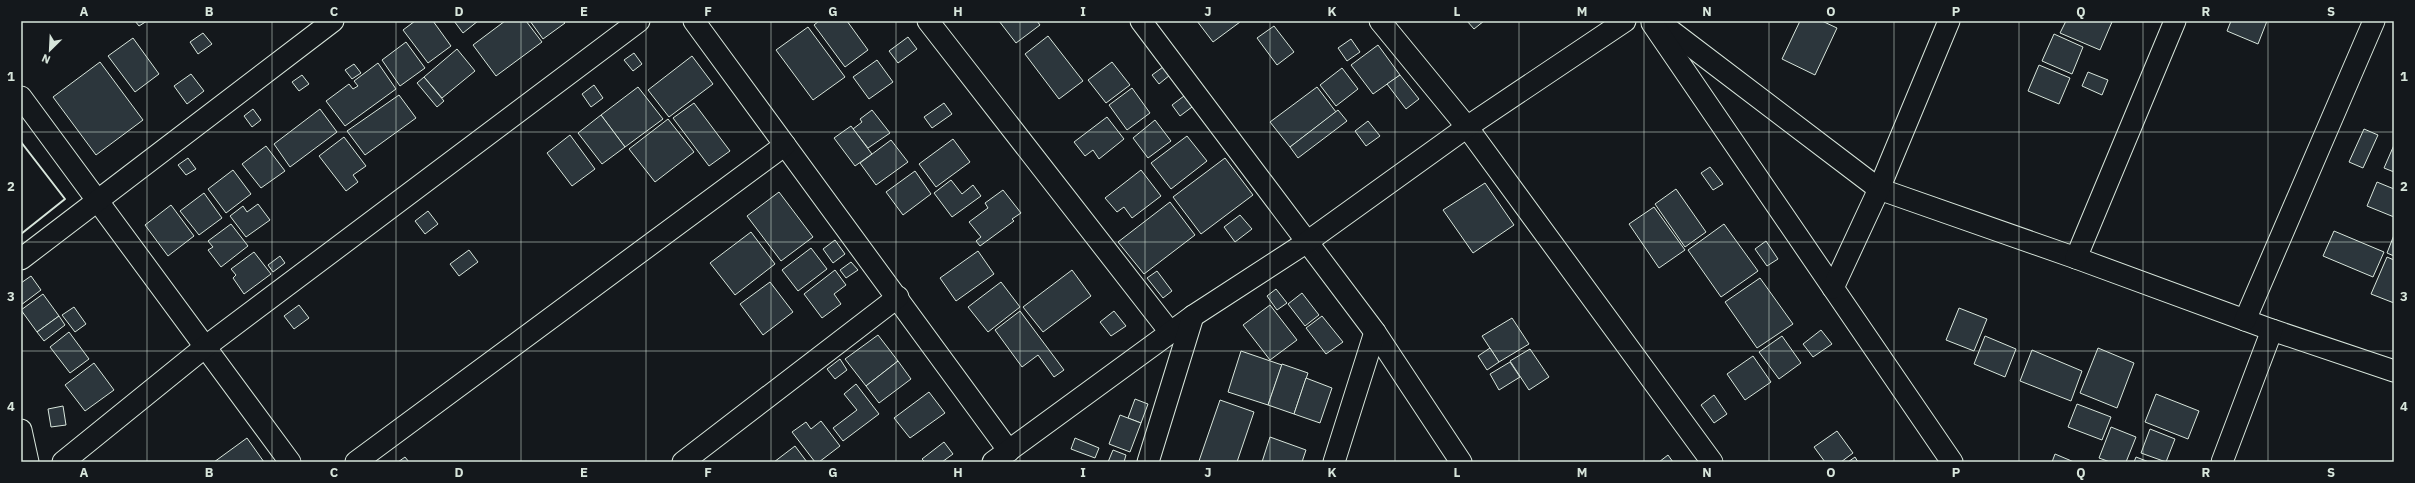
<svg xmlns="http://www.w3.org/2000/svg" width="2415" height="483" viewBox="0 0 2415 483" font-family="'IBM Plex Sans',sans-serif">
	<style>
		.building { fill: #2c363c; stroke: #d8e6dc }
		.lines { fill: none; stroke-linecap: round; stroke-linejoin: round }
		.minor-casing { stroke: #d8e6dc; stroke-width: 23 }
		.minor { stroke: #14181c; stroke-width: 21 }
		.wall { stroke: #d8e6dc; stroke-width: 2 }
		.grid { fill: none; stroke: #d8e6dc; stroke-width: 1; stroke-opacity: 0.55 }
		.neatline { fill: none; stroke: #d8e6dc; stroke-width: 1.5 }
		.grid-label { font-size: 13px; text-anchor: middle; font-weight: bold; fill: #d8e6dc }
	</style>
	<rect width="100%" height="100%" fill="#14181c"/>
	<g class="building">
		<polygon points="135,21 147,21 139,26"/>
		<polygon points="415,21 433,21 451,46 428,63 403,30"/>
		<polygon points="454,21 478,21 463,33"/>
		<polygon points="505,21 526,21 542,42 496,76 473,45"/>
		<polygon points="530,21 563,21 565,23 543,39"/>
		<polygon points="819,21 847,21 868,50 845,67 814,25"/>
		<polygon points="999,21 1037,21 1040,25 1016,43"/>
		<polygon points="1197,21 1239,21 1240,22 1213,42"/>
		<polygon points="1467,21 1484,21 1474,29"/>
		<polygon points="1800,21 1822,21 1837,28 1815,75 1782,59"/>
		<polygon points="2066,21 2110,21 2112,22 2100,50 2060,33"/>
		<polygon points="2231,21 2267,21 2258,44 2227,31"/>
		<polygon points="1274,26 1294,52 1277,65 1257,38"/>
		<polygon points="808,27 845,77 813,100 776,50"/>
		<polygon points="203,33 212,44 198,54 190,42"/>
		<polygon points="2054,34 2083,47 2072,74 2042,61"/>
		<polygon points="1048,36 1083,81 1059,99 1025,54"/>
		<polygon points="908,37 917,49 898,63 889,51"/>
		<polygon points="133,38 159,74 135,92 108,56"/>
		<polygon points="1351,39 1360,52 1347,61 1338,48"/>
		<polygon points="406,42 425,68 400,86 382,60"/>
		<polygon points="1378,45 1400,75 1373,94 1351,65"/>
		<polygon points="457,49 475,71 442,98 424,77"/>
		<polygon points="634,53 642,64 633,71 624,60"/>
		<polygon points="692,56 713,84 669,117 648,90"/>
		<polygon points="877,60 893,82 869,99 853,77"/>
		<polygon points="100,62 143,120 96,155 53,97"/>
		<polygon points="1112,62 1130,85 1106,103 1088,80"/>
		<polygon points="378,63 396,89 345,126 326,101 349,84 353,89 358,86 354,81"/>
		<polygon points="354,64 361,73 352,79 345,70"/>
		<polygon points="2039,65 2070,78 2059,104 2028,91"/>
		<polygon points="1163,67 1170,75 1159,84 1152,75"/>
		<polygon points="1342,68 1358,89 1336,106 1320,85"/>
		<polygon points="2088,72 2108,80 2102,95 2082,86"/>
		<polygon points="191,74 204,91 187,104 174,86"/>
		<polygon points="302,75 309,84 299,91 292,82"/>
		<polygon points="1400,75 1419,99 1406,109 1387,84"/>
		<polygon points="424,77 444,101 437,107 417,83"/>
		<polygon points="594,85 603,98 591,107 582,94"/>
		<polygon points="638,87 663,119 625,147 601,115"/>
		<polygon points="1317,87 1336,112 1290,147 1270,122"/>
		<polygon points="1132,88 1150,113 1127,130 1109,105"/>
		<polygon points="399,95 416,118 365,155 347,131"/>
		<polygon points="1184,96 1192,107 1180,116 1172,105"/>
		<polygon points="694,103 730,151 709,166 673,118"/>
		<polygon points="944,103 952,114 932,128 924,117"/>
		<polygon points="253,109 261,120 252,127 244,116"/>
		<polygon points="320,109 337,132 290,167 274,144"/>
		<polygon points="872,110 890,133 868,148 853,129 862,122 860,119"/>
		<polygon points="1338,110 1347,121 1298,158 1290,147"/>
		<polygon points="601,115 625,147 602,164 578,133"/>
		<polygon points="1107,117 1124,139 1099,159 1093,150 1085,156 1074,142"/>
		<polygon points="668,119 694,152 655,182 629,149"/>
		<polygon points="1155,120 1171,141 1148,158 1133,138"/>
		<polygon points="1368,121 1380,136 1366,146 1355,131"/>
		<polygon points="851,126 872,154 855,166 834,138"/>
		<polygon points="2364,129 2378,135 2363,168 2349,162"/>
		<polygon points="570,135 595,169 572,186 547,153"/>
		<polygon points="1187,136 1207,161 1171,189 1151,163"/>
		<polygon points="344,137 366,166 353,175 358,182 346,191 319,156"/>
		<polygon points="953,139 970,162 936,187 919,164"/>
		<polygon points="891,140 908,162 876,185 860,163"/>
		<polygon points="2394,145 2394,172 2384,168"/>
		<polygon points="266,146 285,171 261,188 242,164"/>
		<polygon points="188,158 196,169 186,175 178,165"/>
		<polygon points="1225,158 1253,195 1201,234 1173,197"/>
		<polygon points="1710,167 1723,184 1713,190 1701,173"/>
		<polygon points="233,170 251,194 226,213 208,189"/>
		<polygon points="1141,170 1161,196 1132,218 1124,207 1117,212 1105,198"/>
		<polygon points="915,171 931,194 903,215 886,192"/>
		<polygon points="951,180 962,194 973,185 981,196 952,217 934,193"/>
		<polygon points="2377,182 2394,189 2394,217 2367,206"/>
		<polygon points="1485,183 1514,225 1473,253 1443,210"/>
		<polygon points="1676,189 1706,232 1685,247 1655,204"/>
		<polygon points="1003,190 1021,213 1012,219 1014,221 980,246 976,241 981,237 969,222 988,208 985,203"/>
		<polygon points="779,192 813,237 781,261 747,216"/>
		<polygon points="204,193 222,218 199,235 180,211"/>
		<polygon points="1170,202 1195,235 1144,274 1118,242"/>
		<polygon points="258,204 270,220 246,237 230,216 243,206 247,212"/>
		<polygon points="171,205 194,236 168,256 145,225"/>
		<polygon points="1654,207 1685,250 1659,268 1629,224"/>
		<polygon points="428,211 438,224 425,234 415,221"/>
		<polygon points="1240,215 1252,229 1235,242 1224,227"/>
		<polygon points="231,224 248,246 221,267 208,250 213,247 208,241"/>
		<polygon points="1724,224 1758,271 1721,297 1688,250"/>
		<polygon points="2334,231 2384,252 2373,277 2323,256"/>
		<polygon points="751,232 775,264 735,295 710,263"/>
		<polygon points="2394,235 2394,256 2387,253"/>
		<polygon points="835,240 845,254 833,263 823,249"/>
		<polygon points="1766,241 1778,259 1767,266 1755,249"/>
		<polygon points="811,248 827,269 798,291 782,270"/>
		<polygon points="469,250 478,262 459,276 450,264"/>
		<polygon points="978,251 994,274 956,301 940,278"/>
		<polygon points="254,252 271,274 244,294 233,278 236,275 231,269"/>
		<polygon points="280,256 285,263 273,272 268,265"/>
		<polygon points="2387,257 2394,260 2394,303 2371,294"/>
		<polygon points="851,262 858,270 846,278 840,270"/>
		<polygon points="835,270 846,285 834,294 841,304 822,318 804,294"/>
		<polygon points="1072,270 1091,296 1043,332 1023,307"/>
		<polygon points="1157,271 1172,291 1163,298 1147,278"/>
		<polygon points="31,276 41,290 21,305 21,283"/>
		<polygon points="1760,278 1793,324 1757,348 1725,302"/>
		<polygon points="770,282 793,312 763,335 740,304"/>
		<polygon points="1001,282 1020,307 988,332 968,307"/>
		<polygon points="1276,289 1287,303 1277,310 1267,296"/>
		<polygon points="1302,293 1319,315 1305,326 1288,304"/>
		<polygon points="43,294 59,316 37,332 21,310"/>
		<polygon points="299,305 309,318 294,329 284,316"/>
		<polygon points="1270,305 1297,340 1270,360 1243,325"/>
		<polygon points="74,307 86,324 75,332 62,315"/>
		<polygon points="1959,308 1987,319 1974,351 1946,340"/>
		<polygon points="1020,311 1064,370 1054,377 1038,355 1022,367 995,330"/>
		<polygon points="1114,311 1126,326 1111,336 1100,322"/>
		<polygon points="59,316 65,325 44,341 37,332"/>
		<polygon points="1322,316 1343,342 1326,354 1306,328"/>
		<polygon points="1512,318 1529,344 1499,362 1482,336"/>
		<polygon points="1821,330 1832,344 1813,357 1803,344"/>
		<polygon points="69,332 89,359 70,373 50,347"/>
		<polygon points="878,335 898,361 866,386 845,359"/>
		<polygon points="1782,336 1801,363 1779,379 1759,352"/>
		<polygon points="1985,336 2016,349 2005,377 1974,364"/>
		<polygon points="1490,348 1499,362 1487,370 1478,356"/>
		<polygon points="2098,348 2134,363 2117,408 2080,393"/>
		<polygon points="1530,349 1549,377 1529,390 1510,361"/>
		<polygon points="2032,350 2082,371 2071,401 2020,381"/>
		<polygon points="1241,351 1282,365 1268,405 1228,392"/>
		<polygon points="1753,356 1771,382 1745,400 1727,374"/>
		<polygon points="840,359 847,370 835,379 827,369"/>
		<polygon points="898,361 911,379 879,403 866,386"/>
		<polygon points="1510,362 1520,377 1499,390 1490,374"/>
		<polygon points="94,363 114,390 85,411 65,385"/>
		<polygon points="1282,364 1308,373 1294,414 1268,405"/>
		<polygon points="1306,378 1332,388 1320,423 1294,414"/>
		<polygon points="856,384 879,414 843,441 833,428 857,410 844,394"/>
		<polygon points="929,392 945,413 910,438 894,418"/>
		<polygon points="2156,394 2199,411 2188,439 2145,422"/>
		<polygon points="1714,395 1727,414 1714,423 1701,405"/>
		<polygon points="1135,399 1148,404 1141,423 1128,418"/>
		<polygon points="1220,400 1254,412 1237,462 1202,462 1199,461"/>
		<polygon points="2077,404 2111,417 2102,440 2068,427"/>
		<polygon points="63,406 66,425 51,427 48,409"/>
		<polygon points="1120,415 1141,423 1130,452 1109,444"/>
		<polygon points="821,421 840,446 819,462 815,462 792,432 806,422 811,429"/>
		<polygon points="2111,427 2136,437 2126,462 2110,462 2099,458"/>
		<polygon points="2150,429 2175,439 2166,462 2141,453"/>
		<polygon points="1837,431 1853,453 1841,462 1825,462 1814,447"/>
		<polygon points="1270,437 1306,450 1302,462 1262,462"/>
		<polygon points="247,438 264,462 214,462"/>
		<polygon points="1075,438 1099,448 1095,458 1071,449"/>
		<polygon points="944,442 953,454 942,462 925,462 922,459"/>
		<polygon points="795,446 807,462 774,462"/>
		<polygon points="1113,450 1126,455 1124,462 1108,462"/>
		<polygon points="2055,454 2074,462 2052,462"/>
		<polygon points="1668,455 1673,462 1659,462"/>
		<polygon points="405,457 409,462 398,462"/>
		<polygon points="1855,457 1858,462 1848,462"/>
		<polygon points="2136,457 2149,462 2134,462"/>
	</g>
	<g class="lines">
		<g class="minor-casing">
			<g id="minor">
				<polyline points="694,21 1009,451"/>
				<polyline points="928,21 1170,332"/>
				<polyline points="1141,21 1375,332 1461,462"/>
				<polyline points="1380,21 1467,127 1712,462"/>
				<polyline points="1658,21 1879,189 2076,258 2272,330 2394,371"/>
				<polyline points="1652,23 1952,462"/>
				<polyline points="21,97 290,462"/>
				<polyline points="2076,258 2175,21"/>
				<polyline points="21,259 333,21"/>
				<polyline points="1833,288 1879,189 1949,21"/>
				<polyline points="2245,320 2374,21"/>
				<polyline points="21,430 28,462"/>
				<polyline points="63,462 205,347 639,21"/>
				<polyline points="356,462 785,145"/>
				<polyline points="683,462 898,297"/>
				<polyline points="993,462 1193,316 1307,242 1467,127 1625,21"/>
				<polyline points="1148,462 1193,316"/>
				<polyline points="1334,462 1375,332"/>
				<polyline points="2222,462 2272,330"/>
			</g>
		</g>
		<use href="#minor" class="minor"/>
		<polyline class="wall" points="21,142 65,199 21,234"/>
	</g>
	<path class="grid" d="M 147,21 L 147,462M 272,21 L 272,462M 396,21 L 396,462M 521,21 L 521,462M 646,21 L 646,462M 771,21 L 771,462M 896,21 L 896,462M 1020,21 L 1020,462M 1145,21 L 1145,462M 1270,21 L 1270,462M 1395,21 L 1395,462M 1519,21 L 1519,462M 1644,21 L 1644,462M 1769,21 L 1769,462M 1894,21 L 1894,462M 2019,21 L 2019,462M 2143,21 L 2143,462M 2268,21 L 2268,462M 21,132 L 2394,132M 21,242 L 2394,242M 21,351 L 2394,351"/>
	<rect width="2415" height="483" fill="none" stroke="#14181c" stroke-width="44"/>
	<g transform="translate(50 50) rotate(204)" stroke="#14181c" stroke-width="3" paint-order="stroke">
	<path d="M0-3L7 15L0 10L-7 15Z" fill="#d8e6dc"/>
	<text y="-6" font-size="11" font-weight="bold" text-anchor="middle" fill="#d8e6dc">N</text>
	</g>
	<rect x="22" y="22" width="2371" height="439" class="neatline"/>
	<g class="grid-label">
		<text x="84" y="16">A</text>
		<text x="209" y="16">B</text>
		<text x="334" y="16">C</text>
		<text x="459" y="16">D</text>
		<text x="584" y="16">E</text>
		<text x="708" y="16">F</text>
		<text x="833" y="16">G</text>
		<text x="958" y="16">H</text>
		<text x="1083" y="16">I</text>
		<text x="1208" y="16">J</text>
		<text x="1332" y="16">K</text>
		<text x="1457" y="16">L</text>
		<text x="1582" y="16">M</text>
		<text x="1707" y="16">N</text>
		<text x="1831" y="16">O</text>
		<text x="1956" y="16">P</text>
		<text x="2081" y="16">Q</text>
		<text x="2206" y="16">R</text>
		<text x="2331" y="16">S</text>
		<text x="11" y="81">1</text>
		<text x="2404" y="81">1</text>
		<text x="11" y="191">2</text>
		<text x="2404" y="191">2</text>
		<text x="11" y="301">3</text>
		<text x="2404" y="301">3</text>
		<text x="11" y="411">4</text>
		<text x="2404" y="411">4</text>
		<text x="84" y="477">A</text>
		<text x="209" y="477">B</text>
		<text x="334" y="477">C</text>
		<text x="459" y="477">D</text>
		<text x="584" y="477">E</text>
		<text x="708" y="477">F</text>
		<text x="833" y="477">G</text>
		<text x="958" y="477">H</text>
		<text x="1083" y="477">I</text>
		<text x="1208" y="477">J</text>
		<text x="1332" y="477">K</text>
		<text x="1457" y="477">L</text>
		<text x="1582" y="477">M</text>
		<text x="1707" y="477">N</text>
		<text x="1831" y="477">O</text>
		<text x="1956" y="477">P</text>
		<text x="2081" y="477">Q</text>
		<text x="2206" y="477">R</text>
		<text x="2331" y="477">S</text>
	</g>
</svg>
